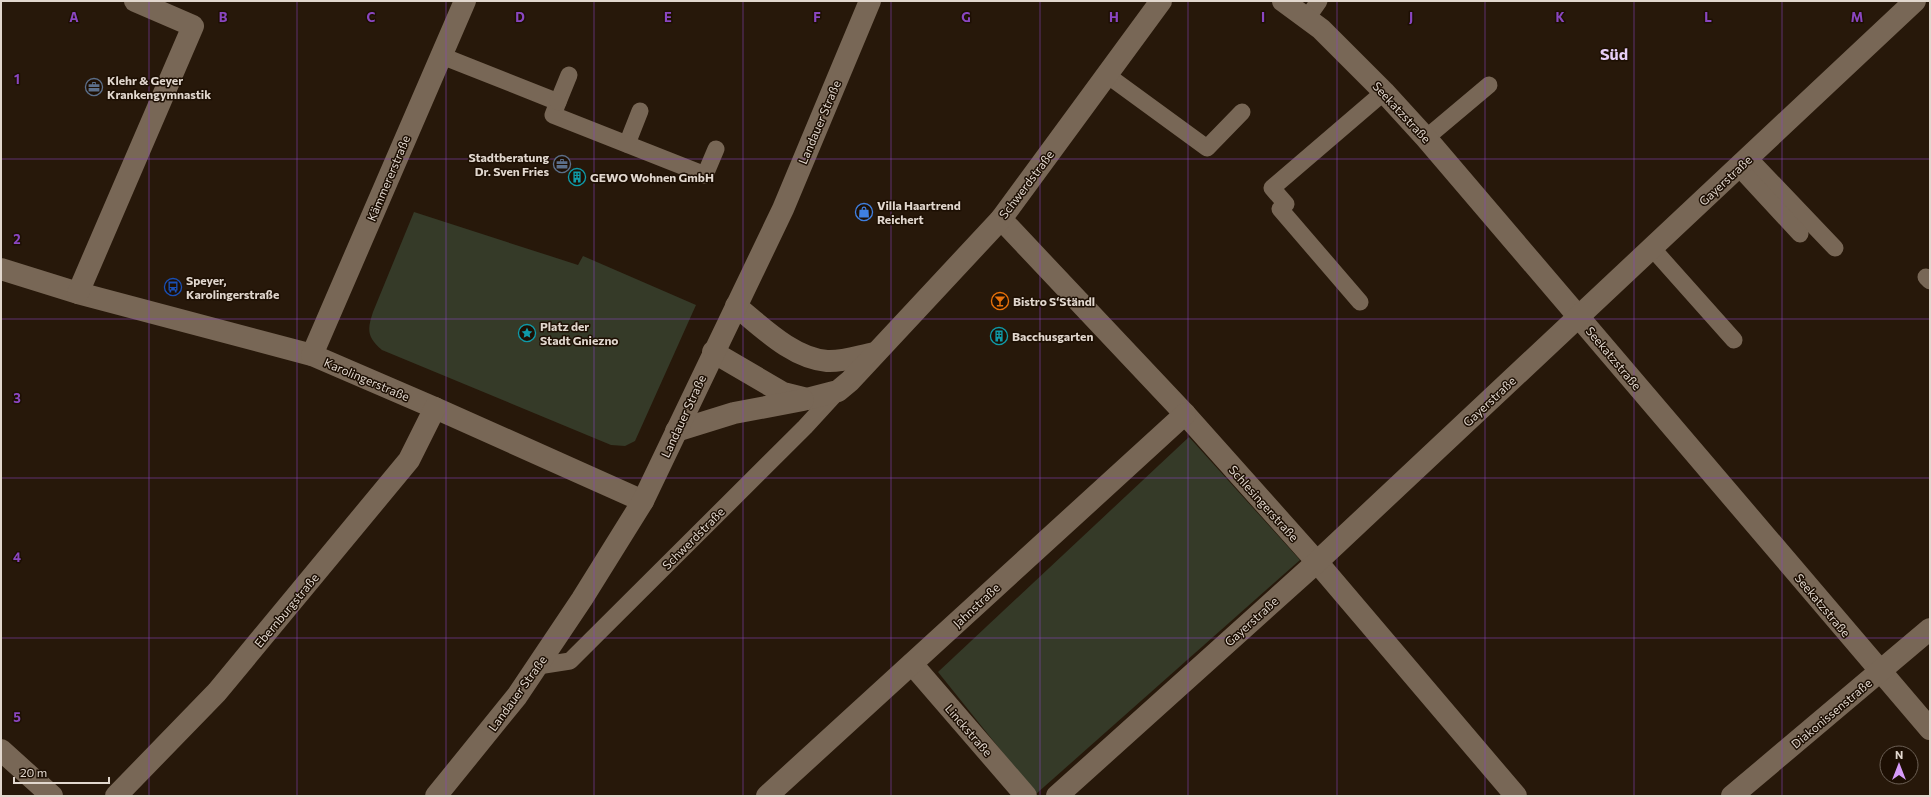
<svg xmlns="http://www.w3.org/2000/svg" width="1931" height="797" viewBox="0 0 1931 797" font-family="Commissioner,sans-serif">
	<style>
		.grass { fill: #353a28 }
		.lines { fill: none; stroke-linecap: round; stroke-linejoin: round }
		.service { stroke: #786756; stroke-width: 17 }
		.minor { stroke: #786756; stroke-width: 22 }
		.tertiary { stroke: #786756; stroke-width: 22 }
		.secondary { stroke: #786756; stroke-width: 22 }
		.grid { fill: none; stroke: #8a46c1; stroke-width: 1; stroke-opacity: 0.55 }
		.labels { text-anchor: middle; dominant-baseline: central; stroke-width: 3; stroke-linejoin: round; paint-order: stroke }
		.poi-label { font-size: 12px; font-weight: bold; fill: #e1d7ce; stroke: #1d0f03; text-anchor: start }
		.street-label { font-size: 12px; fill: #e1d7ce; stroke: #1d0f03 }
		.district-label { font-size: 16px; font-weight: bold; fill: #e8cff7; stroke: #1d0f03 }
		.grid-label { font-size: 13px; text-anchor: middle; font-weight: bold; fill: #8a46c1; stroke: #1d0f03; stroke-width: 3; stroke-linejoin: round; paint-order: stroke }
	</style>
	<rect width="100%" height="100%" fill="#27180a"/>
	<g class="grass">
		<path d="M 414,212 L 578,265 L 583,256 L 696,305 L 635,441 L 625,446 L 611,445 L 382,350 C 367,337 367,330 373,312 Z"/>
		<polygon points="1189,437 1300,560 1036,794 938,672"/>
	</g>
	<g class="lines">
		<g class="service">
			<polyline points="1307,18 1319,1"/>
			<polyline points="442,56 558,102 553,115 705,175 716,149"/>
			<polyline points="1107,75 1207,148 1242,112"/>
			<polyline points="558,102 569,75"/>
			<polyline points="1426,138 1489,85"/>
			<polyline points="627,144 640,111"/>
			<polyline points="1749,158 1835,248"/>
			<polyline points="1738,167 1800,234"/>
			<polyline points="1652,248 1734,340"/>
			<polyline points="1926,277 1930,281"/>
			<polyline points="1360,302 1280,209 1286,204 1272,188 1384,92"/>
			<polyline points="538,666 570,661 805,427 838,391"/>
		</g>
		<g class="minor">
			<polyline points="1283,1 1321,29 1384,92 1426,138 1930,729"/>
			<polyline points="1001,219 1185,414 1317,562 1516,796"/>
			<polyline points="1,269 78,293 312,355 435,408 643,501"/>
			<polyline points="78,293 193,26 135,1"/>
			<polyline points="312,355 465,1"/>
			<polyline points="912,664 1026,796"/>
			<polyline points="1,750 52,796"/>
			<polyline points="116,796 217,692 409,460 435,408"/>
			<polyline points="767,796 1185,414"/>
			<polyline points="1057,796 1317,562 1915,1"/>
			<polyline points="1732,796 1930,629"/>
		</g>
		<g class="tertiary">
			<path d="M 736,306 C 762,327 792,358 827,361 C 843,362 859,356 875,353"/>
			<polyline points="713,352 783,393 807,399 838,391 850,381 1001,219 1161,1"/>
			<polyline points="676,431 734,413 803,400"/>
		</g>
		<polyline class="secondary" points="436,796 517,696 582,599 643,501 783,209 870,1"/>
	</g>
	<path class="grid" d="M 149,1 L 149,796M 297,1 L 297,796M 446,1 L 446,796M 594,1 L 594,796M 743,1 L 743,796M 891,1 L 891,796M 1040,1 L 1040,796M 1188,1 L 1188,796M 1337,1 L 1337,796M 1485,1 L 1485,796M 1634,1 L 1634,796M 1782,1 L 1782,796M 1,159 L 1930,159M 1,319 L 1930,319M 1,478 L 1930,478M 1,638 L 1930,638"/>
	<defs>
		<g id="office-ring" transform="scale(0.9)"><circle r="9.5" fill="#1d0f03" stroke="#5c6f8a" stroke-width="1.5"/><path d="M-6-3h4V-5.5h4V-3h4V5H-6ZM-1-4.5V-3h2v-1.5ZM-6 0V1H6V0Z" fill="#5c6f8a"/></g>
		<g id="building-ring" transform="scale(0.9)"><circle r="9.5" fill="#1d0f03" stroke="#0f9aa8" stroke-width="1.5"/><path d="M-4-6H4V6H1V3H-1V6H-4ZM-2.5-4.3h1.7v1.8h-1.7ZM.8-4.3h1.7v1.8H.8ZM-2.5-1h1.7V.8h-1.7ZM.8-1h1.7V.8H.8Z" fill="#0f9aa8"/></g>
		<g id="shop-ring" transform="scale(0.9)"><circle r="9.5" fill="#1d0f03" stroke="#3f7fe0" stroke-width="1.5"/><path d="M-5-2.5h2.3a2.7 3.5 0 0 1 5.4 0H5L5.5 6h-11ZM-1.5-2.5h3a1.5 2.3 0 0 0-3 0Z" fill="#3f7fe0"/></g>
		<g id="bus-ring" transform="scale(0.9)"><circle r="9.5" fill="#1d0f03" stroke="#1a4fb4" stroke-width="1.5"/><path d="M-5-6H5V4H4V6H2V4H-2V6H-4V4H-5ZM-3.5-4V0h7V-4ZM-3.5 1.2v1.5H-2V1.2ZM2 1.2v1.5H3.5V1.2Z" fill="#1a4fb4"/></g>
		<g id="bar-ring" transform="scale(0.9)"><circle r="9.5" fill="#1d0f03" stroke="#e8710a" stroke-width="1.5"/><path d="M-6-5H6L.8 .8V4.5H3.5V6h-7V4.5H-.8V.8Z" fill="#e8710a"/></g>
		<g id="sight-ring" transform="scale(0.9)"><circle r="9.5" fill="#1d0f03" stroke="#0f9aa8" stroke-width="1.5"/><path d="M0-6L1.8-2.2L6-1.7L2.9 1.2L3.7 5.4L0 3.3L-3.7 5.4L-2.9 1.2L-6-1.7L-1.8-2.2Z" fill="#0f9aa8"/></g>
	</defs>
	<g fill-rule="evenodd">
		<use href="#office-ring" x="94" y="87"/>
		<use href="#office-ring" x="562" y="164"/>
		<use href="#building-ring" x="577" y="177"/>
		<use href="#shop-ring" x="864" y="212"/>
		<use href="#bus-ring" x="173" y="287"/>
		<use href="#bar-ring" x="1000" y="301"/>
		<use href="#sight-ring" x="527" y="333"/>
		<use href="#building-ring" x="999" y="336"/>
	</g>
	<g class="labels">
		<g class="poi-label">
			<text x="107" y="80">Klehr &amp; Geyer<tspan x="107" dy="14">Krankengymnastik</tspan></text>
			<text x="549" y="157" text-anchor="end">Stadtberatung<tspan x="549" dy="14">Dr. Sven Fries</tspan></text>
			<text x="590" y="177">GEWO Wohnen GmbH</text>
			<text x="877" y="205">Villa Haartrend<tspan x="877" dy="14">Reichert</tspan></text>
			<text x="186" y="280">Speyer,<tspan x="186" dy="14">Karolingerstraße</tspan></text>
			<text x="1013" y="301">Bistro S‘Ständl</text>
			<text x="540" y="326">Platz der<tspan x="540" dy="14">Stadt Gniezno</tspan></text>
			<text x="1012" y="336">Bacchusgarten</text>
		</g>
		<g class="street-label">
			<text transform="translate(1402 112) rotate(47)">Seekatzstraße</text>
			<text transform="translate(819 122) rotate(-67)">Landauer Straße</text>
			<text transform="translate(388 178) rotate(-67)">Kämmererstraße</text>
			<text transform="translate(1725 180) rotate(-43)">Gayerstraße</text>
			<text transform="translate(1026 184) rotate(-53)">Schwerdstraße</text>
			<text transform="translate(1614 358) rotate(50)">Seekatzstraße</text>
			<text transform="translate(367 379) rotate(23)">Karolingerstraße</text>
			<text transform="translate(1489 401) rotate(-43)">Gayerstraße</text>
			<text transform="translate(683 416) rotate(-65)">Landauer Straße</text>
			<text transform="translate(1264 503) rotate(48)">Schlesingerstraße</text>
			<text transform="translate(693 538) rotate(-45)">Schwerdstraße</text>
			<text transform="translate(976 605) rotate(-43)">Jahnstraße</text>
			<text transform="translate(1823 605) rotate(50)">Seekatzstraße</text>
			<text transform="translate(286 610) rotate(-50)">Ebernburgstraße</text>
			<text transform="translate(1251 621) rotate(-42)">Gayerstraße</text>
			<text transform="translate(517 693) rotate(-54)">Landauer Straße</text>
			<text transform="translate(1831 713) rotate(-40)">Diakonissenstraße</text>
			<text transform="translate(969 730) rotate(49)">Linckstraße</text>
		</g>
		<g class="district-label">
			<text x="1614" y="53">Süd</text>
		</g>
	</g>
	<g class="grid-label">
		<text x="74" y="22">A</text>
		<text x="223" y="22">B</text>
		<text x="371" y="22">C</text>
		<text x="520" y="22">D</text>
		<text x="668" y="22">E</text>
		<text x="817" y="22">F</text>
		<text x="966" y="22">G</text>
		<text x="1114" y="22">H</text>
		<text x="1263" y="22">I</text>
		<text x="1411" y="22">J</text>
		<text x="1560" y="22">K</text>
		<text x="1708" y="22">L</text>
		<text x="1857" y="22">M</text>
		<text x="17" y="84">1</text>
		<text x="17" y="244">2</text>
		<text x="17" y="403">3</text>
		<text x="17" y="562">4</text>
		<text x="17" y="722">5</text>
	</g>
	<rect width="1931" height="797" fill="none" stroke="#e1d7ce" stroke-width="4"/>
	<g transform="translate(1899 765)"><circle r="19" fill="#1d0f03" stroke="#6b5f54"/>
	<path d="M0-3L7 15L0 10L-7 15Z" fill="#d79bf9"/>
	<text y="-6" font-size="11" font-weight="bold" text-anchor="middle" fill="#e1d7ce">N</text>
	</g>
	<path d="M14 777v6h95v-6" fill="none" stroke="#e1d7ce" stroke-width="2"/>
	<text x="20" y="777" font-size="12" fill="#e1d7ce" stroke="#1d0f03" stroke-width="3" paint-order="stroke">20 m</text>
</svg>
